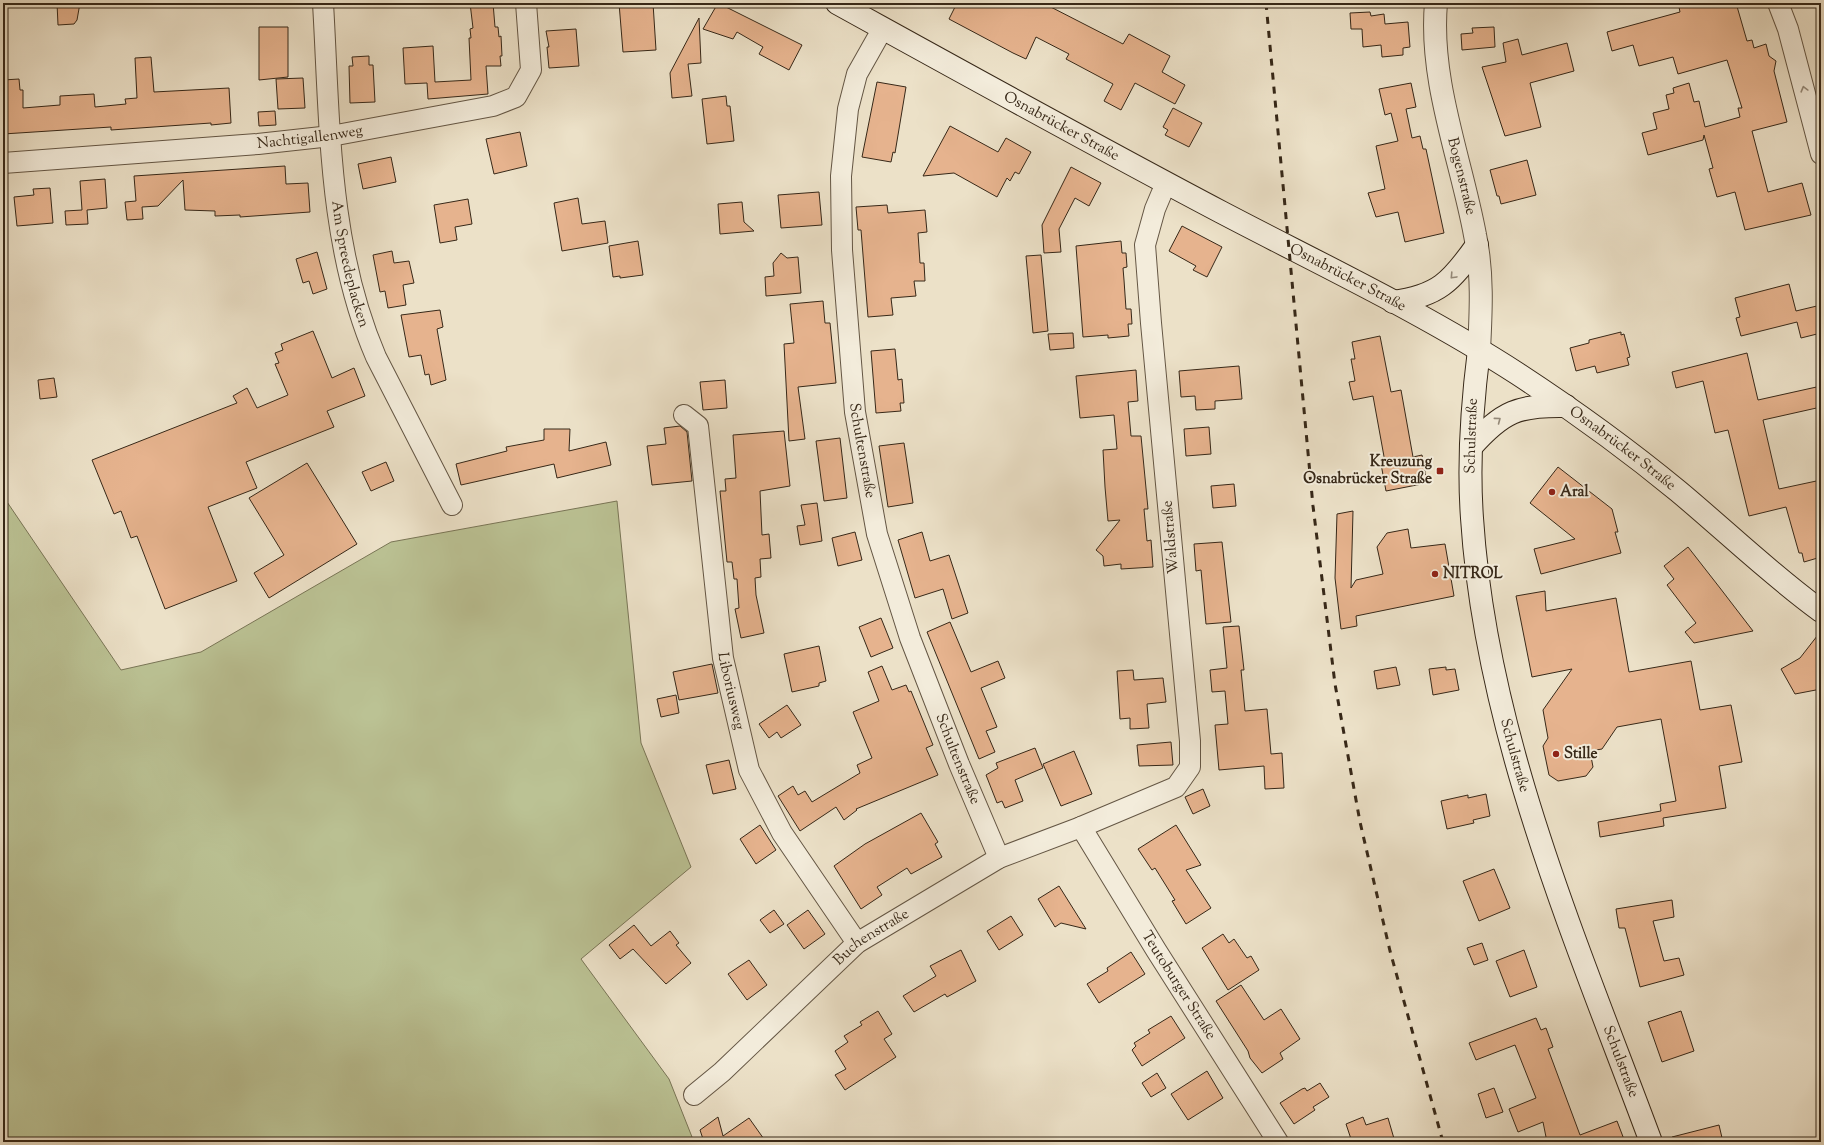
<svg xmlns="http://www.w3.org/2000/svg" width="1824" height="1145" viewBox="0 0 1824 1145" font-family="'Sorts Mill Goudy',serif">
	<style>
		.green { fill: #bbc294; stroke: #797556 }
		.building { fill: #e6b38e; stroke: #372818 }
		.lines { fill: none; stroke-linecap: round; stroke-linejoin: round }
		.minor-casing { stroke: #645644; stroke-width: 22 }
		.tertiary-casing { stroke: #645644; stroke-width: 24 }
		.secondary-casing { stroke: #372818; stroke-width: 24 }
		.minor { stroke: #f3ecdb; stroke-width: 20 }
		.tertiary { stroke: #f3ecdb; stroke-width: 22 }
		.secondary { stroke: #f3ecdb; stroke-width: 22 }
		.rail { stroke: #372818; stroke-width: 3; stroke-dasharray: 7 7; stroke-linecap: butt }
		.oneway { stroke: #958a7a }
		.poi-dot { fill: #8f2418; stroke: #f3ecdb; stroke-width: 1.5 }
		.labels { text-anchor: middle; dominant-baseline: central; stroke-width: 4; stroke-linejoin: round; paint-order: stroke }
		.street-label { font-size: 15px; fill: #372818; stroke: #f3ecdb }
		.poi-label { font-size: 15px; font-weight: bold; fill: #372818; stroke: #f3ecdb; text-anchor: start }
	</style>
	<rect width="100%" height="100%" fill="#ece1c8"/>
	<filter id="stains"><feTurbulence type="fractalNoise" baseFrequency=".005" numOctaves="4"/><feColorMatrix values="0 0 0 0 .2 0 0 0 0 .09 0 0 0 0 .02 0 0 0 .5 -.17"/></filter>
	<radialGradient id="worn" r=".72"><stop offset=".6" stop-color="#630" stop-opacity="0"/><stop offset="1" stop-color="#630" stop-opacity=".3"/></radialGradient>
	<polygon class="green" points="3,496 121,670 201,652 391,542 617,501 641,743 691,867 581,959 669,1079 694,1142 3,1142"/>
	<g class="building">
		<polygon points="57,3 80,3 77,20 74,24 58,25"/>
		<polygon points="470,3 493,3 495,27 498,27 499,37 501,36 502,56 500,56 501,66 486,66 488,94 428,99 427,83 405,84 403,48 433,46 435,82 471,80 469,38 471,38 470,29 473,28"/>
		<polygon points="619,3 653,3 656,50 623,52"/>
		<polygon points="718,3 802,45 789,70 759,54 763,47 737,32 733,39 703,29"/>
		<polygon points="957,3 1043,3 1123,44 1129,34 1170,56 1162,72 1185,85 1175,104 1135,83 1121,110 1104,101 1113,84 1066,59 1069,54 1036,37 1026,59 1013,53 949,19"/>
		<polygon points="1695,3 1736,3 1747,41 1752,40 1754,48 1766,44 1769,56 1776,61 1774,71 1787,122 1752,131 1768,192 1802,183 1811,215 1745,230 1735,192 1717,197 1709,169 1713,168 1704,135 1703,140 1648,155 1642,133 1657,129 1653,113 1669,109 1666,95 1674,93 1673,88 1689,83 1694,102 1699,101 1705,127 1740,117 1738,108 1742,108 1727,60 1678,74 1673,57 1639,66 1633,45 1612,51 1607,32 1680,12 1679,7"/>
		<polygon points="1370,12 1371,16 1384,14 1385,24 1408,22 1410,47 1403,48 1403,55 1382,57 1381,45 1363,47 1362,29 1351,29 1350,13"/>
		<polygon points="699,18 701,63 688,64 692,96 672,98 670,73"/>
		<polygon points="259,27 288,27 288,77 259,80"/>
		<polygon points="1494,27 1495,47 1462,50 1461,34 1473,33 1472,28"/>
		<polygon points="576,29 579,66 549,68 547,47 549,47 546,31"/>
		<polygon points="1518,39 1522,55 1567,43 1574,71 1530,83 1541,127 1505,136 1482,67 1506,62 1503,43"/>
		<polygon points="369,56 369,65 373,65 375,102 350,103 349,66 353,66 352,57"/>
		<polygon points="151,57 154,92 229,88 231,123 211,125 211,123 111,130 111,127 3,134 3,80 19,79 20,90 23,90 23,108 60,105 60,96 94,94 95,107 126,104 125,99 137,98 135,58"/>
		<polygon points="303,78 305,108 278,109 276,79"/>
		<polygon points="877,82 906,87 895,153 893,152 891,162 862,157"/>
		<polygon points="1411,83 1416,107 1406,109 1412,138 1420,136 1423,149 1426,149 1444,233 1405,242 1398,212 1376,217 1368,193 1385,189 1376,146 1398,141 1391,113 1385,115 1379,89"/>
		<polygon points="726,96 727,106 730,106 734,141 707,144 702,99"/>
		<polygon points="1173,108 1202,123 1189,147 1165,135 1168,130 1163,127"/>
		<polygon points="275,111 276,125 259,126 258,112"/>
		<polygon points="950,126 998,152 1006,138 1031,152 1019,174 1015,172 1010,181 1007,178 997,197 954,173 923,176"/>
		<polygon points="520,132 527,166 494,174 486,139"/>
		<polygon points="391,157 396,182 363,189 358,164"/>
		<polygon points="1527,160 1536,195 1501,204 1499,196 1497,196 1490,170"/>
		<polygon points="285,166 286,184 308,183 310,212 240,217 240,215 215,216 215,211 185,210 183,180 158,206 142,207 143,219 127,220 125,202 136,201 134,176"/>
		<polygon points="1071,167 1101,183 1089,206 1075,198 1059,229 1061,252 1044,253 1042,225"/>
		<polygon points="105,179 107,208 87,210 88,224 66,225 65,211 82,210 80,181"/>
		<polygon points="50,188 53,223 17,226 14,197 34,195 33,189"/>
		<polygon points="819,192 822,225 781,228 778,195"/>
		<polygon points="578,198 582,224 605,221 608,243 562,251 554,203"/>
		<polygon points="468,199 472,224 455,227 457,240 440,243 434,205"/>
		<polygon points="742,202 744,222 754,231 720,234 718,204"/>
		<polygon points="887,205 888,213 925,210 927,232 918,233 920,263 924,263 925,281 914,281 916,296 891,298 893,315 868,317 861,230 858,230 856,207"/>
		<polygon points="1182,226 1222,247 1207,277 1193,270 1196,266 1169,251"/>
		<polygon points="638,241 643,275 620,278 620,276 613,277 609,246"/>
		<polygon points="1121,241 1122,253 1126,253 1127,267 1123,268 1124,280 1126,309 1131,309 1132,324 1128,324 1129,336 1108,338 1108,335 1083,337 1076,246"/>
		<polygon points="392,251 394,263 409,261 414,283 403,285 406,305 388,308 385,291 380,292 373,255"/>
		<polygon points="317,252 327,289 313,294 309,281 303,283 296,259"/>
		<polygon points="781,253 787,258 798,257 801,293 766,296 765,277 774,276 773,263"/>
		<polygon points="1041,255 1048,331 1033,333 1026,256"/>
		<polygon points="1789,284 1796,311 1821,305 1821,333 1801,338 1797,322 1741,336 1736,318 1740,317 1735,298"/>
		<polygon points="823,301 825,323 830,323 836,383 798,387 805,439 789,441 784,344 794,343 790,304"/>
		<polygon points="440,310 443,327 437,329 446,380 431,385 429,374 425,375 421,355 409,357 401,315"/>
		<polygon points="313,331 332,378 354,368 365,396 327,411 334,427 246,462 257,488 208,507 237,581 165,609 137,536 131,538 121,511 114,514 92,460 237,403 233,396 247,388 257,408 288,395 275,364 279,363 275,353 283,350 281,344"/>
		<polygon points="1621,332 1621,335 1624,334 1630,357 1627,358 1629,365 1597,373 1595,366 1576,371 1570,348 1589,343 1589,340"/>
		<polygon points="1073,333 1074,348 1050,350 1048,334"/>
		<polygon points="1380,336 1391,392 1401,390 1413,457 1422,455 1427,483 1386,491 1381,464 1385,462 1373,396 1353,400 1349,382 1355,381 1351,359 1355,359 1352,342"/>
		<polygon points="895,349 898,380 902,379 904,403 900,403 901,411 876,413 871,351"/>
		<polygon points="1747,353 1758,400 1821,386 1821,407 1763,420 1779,489 1821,480 1821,557 1804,562 1802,553 1799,553 1786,507 1749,516 1728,430 1715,433 1703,381 1676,388 1672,372"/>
		<polygon points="1239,366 1242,399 1215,401 1215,409 1196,410 1195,396 1181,397 1179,371"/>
		<polygon points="1136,370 1138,401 1128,402 1131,436 1141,436 1148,509 1144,509 1147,541 1151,540 1153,567 1121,569 1121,564 1104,566 1103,556 1096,550 1120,520 1108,521 1105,487 1103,450 1117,449 1114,415 1080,418 1076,376"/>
		<polygon points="54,378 57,397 40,399 38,380"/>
		<polygon points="725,380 727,408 703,410 700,382"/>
		<polygon points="680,426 687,432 692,481 652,485 647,446 666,444 664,428"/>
		<polygon points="1209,427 1211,454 1186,456 1184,429"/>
		<polygon points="544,429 570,429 569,451 606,442 611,465 557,478 554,464 461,485 456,464 507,451 506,447 544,440"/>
		<polygon points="784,431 790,486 760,491 762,535 769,534 771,558 760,559 761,577 755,578 756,595 764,633 741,638 735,609 739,608 737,579 734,579 732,562 727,562 720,491 726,491 725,479 736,478 733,435"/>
		<polygon points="840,438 847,498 824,501 816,441"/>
		<polygon points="904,443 913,503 888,507 879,446"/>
		<polygon points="386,462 394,481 371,491 362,472"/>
		<polygon points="307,463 357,544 269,598 254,573 284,555 249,498"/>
		<polygon points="1558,467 1612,509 1618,532 1615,532 1621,553 1541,574 1534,549 1575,539 1530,503"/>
		<polygon points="1234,484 1236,506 1213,508 1211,486"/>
		<polygon points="817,503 822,541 800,545 797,526 805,525 801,505"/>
		<polygon points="1353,511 1351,588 1356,580 1383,574 1377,547 1387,533 1408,529 1411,548 1445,544 1454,596 1356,616 1357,626 1341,629 1335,578 1337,514"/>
		<polygon points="855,532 862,560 838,566 832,538"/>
		<polygon points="922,532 930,561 949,555 968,613 952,619 943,589 915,598 898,540"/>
		<polygon points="1222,542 1231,622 1206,624 1201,570 1196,571 1194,544"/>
		<polygon points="1688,547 1720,588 1753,631 1694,643 1685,632 1696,623 1667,585 1674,579 1664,566"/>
		<polygon points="1545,591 1546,611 1616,598 1629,672 1691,661 1700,710 1731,705 1742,762 1719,766 1726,808 1663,818 1664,826 1600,837 1598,822 1661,811 1660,804 1676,801 1661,719 1617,727 1602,749 1590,751 1593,767 1586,776 1558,781 1549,775 1543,746 1548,738 1543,710 1572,669 1532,677 1516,596"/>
		<polygon points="881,618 893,648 871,657 859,627"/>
		<polygon points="950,622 971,672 998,661 1005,678 981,688 997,727 986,731 995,752 979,759 927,632"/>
		<polygon points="1239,626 1244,670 1241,670 1245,711 1267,709 1271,754 1282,753 1284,788 1265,789 1264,766 1219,770 1215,725 1228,724 1225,691 1212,692 1210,670 1227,668 1223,627"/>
		<polygon points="1821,631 1821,689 1795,694 1781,669 1800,658"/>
		<polygon points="819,646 826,681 819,683 819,686 792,692 784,654"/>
		<polygon points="712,664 718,693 679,700 673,672"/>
		<polygon points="882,666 892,690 906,685 909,692 911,691 933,745 926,748 938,775 856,809 857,810 844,820 836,807 800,831 778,796 793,786 798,795 805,791 812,802 860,773 857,765 872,758 853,712 879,701 868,672"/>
		<polygon points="1396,667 1400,685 1377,689 1374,671"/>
		<polygon points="1446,667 1446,670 1455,669 1459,690 1433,695 1429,669"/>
		<polygon points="1133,670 1134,680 1163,678 1166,702 1147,704 1149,728 1130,729 1130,718 1120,719 1117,671"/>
		<polygon points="676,695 679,713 661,717 657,699"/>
		<polygon points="787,705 801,725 781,738 777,732 769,738 759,724"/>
		<polygon points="1171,742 1173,765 1139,766 1137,745"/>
		<polygon points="1035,748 1043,768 1015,780 1023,801 1005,808 1002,801 997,803 986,775 998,768 996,763"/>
		<polygon points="1074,751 1092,794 1061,806 1043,764"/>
		<polygon points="729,760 736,789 713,794 706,765"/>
		<polygon points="1203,789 1210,806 1193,814 1185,797"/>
		<polygon points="1486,794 1490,816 1473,820 1474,823 1447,829 1441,801 1468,795 1468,798"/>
		<polygon points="921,813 938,842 935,844 942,857 911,874 907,868 877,887 882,895 861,909 834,866 865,844"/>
		<polygon points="760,825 776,850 756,864 740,839"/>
		<polygon points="1176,825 1201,865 1186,870 1211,908 1186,924 1172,901 1175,900 1155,868 1152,870 1138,849"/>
		<polygon points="1494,869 1510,908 1479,921 1463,881"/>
		<polygon points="1059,886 1064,894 1086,929 1061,923 1055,927 1038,899"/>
		<polygon points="1672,900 1674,917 1653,921 1664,961 1679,958 1684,975 1640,987 1625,928 1619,928 1616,909"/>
		<polygon points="774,910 784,924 770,933 760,920"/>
		<polygon points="808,910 825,934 804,949 787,925"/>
		<polygon points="1011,916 1023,935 999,950 987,931"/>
		<polygon points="634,925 651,946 670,931 679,943 676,945 691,963 666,984 633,949 620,959 609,945"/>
		<polygon points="1223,934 1229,943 1234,939 1247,958 1251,956 1259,970 1228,990 1202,948"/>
		<polygon points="1482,943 1488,960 1474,965 1467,948"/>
		<polygon points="961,950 976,981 947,997 945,994 914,1012 903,996 936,976 930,966"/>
		<polygon points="1524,950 1537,987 1510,997 1496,961"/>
		<polygon points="1131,952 1145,974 1099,1003 1087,984 1108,971 1107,968"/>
		<polygon points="749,960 767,985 747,1000 728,974"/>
		<polygon points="1241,985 1264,1020 1281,1009 1300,1039 1280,1053 1283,1059 1262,1073 1250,1058 1248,1051 1216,1001"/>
		<polygon points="878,1011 892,1034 884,1039 896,1057 845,1090 835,1075 846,1069 835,1051 848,1042 844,1036 862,1025 860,1022"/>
		<polygon points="1681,1011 1694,1051 1662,1062 1648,1022"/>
		<polygon points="1171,1016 1185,1038 1142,1066 1132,1050 1136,1046 1134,1043 1150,1033 1148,1030"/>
		<polygon points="1536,1018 1541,1030 1546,1028 1553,1047 1548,1049 1580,1135 1617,1121 1625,1142 1565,1142 1564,1140 1571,1138 1547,1142 1543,1122 1518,1132 1509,1109 1536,1098 1515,1045 1476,1060 1469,1043"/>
		<polygon points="1207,1071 1223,1098 1188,1120 1171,1094"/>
		<polygon points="1157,1073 1166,1088 1151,1097 1142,1083"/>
		<polygon points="1320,1083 1329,1097 1313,1107 1315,1110 1294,1124 1280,1103 1302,1089 1305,1088 1307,1091"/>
		<polygon points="1494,1088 1503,1112 1486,1118 1478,1094"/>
		<polygon points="718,1117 723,1136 749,1118 766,1142 704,1142 700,1130"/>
		<polygon points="1363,1117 1366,1125 1388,1118 1395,1142 1352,1142 1346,1124"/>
		<polygon points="1719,1125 1723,1142 1673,1142 1672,1137"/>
	</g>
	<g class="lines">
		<g class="minor-casing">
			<g id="minor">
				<path id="s1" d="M 323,3 C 330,122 328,246 376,357 L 452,505"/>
				<polyline points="1778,3 1788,29 1821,154"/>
				<path id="s2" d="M 883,28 L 857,74 L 848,109 L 841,176 L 842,250 L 855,412 L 877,534 L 910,638 L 959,764 L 999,858"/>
				<path id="s3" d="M 3,163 L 258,144 L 331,136 L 493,106 L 516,97 L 531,70 L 526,3"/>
				<path id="s4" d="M 684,415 L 698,426 L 723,658 L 749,770 L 782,833 L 857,943"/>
				<path id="s5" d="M 1081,827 L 1156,950 L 1278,1142"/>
				<path id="s6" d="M 694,1095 L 722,1072 L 857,943 L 999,858 L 1081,827 L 1176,787 L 1190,767 L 1190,741 L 1151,323 L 1145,245 L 1155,209 L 1166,183"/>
			</g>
		</g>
		<g class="tertiary-casing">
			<g id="tertiary">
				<path id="s7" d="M 1436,3 C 1429,81 1461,159 1475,235 C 1483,273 1481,311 1479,350"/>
			</g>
		</g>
		<g class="secondary-casing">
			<g id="secondary">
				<path id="s8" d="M 837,3 C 964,73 1092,144 1221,212 C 1320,264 1424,313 1518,374 C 1573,410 1627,449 1678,491 C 1726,531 1770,574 1821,611"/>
				<path d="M 1393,302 C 1438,296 1451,282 1477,245"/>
				<path id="s9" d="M 1479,350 C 1472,405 1468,462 1472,518 C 1486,735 1576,940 1651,1142"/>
				<path d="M 1471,447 C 1503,411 1518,405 1566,406"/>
			</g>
		</g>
		<use href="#minor" class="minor"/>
		<use href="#tertiary" class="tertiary"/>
		<use href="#secondary" class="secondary"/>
		<polyline class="rail" points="1266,3 1313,506 1335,684 1360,822 1390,951 1443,1142"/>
	</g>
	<defs><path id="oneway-chevron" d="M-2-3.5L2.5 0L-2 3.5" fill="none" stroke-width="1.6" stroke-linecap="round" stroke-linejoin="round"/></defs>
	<g class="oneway">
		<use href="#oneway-chevron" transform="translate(1804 89) rotate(-105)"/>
		<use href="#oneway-chevron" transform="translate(1453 276) rotate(133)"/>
		<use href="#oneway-chevron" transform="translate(1498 420) rotate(-37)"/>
	</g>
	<g class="poi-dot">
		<rect x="1436" y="467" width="8" height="8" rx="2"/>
		<circle cx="1552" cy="492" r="4"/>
		<circle cx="1435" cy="574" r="4"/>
		<circle cx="1556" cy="754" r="4"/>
	</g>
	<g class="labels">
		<g class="street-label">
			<text stroke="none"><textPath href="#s8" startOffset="256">Osnabrücker Straße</textPath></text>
			<text stroke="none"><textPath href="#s3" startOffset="308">Nachtigallenweg</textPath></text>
			<text stroke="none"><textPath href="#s7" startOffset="176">Bogenstraße</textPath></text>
			<text stroke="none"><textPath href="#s1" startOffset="263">Am Spreedeplacken</textPath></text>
			<text stroke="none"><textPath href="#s8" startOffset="580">Osnabrücker Straße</textPath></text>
			<text transform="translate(1472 436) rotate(-88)">Schulstraße</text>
			<text stroke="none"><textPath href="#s8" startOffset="904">Osnabrücker Straße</textPath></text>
			<text stroke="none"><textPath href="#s2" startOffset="432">Schultenstraße</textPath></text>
			<text transform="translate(1171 537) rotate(-95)">Waldstraße</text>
			<text stroke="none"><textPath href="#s4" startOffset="285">Liboriusweg</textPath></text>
			<text stroke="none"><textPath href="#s9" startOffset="410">Schulstraße</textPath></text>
			<text stroke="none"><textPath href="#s2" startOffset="756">Schultenstraße</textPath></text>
			<text stroke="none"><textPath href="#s6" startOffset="238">Buchenstraße</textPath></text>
			<text stroke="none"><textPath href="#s5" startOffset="186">Teutoburger Straße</textPath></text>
			<text stroke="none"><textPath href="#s9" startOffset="734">Schulstraße</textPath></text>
		</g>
		<g class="poi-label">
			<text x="1432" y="462" text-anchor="end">Kreuzung<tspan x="1432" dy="17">Osnabrücker Straße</tspan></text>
			<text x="1560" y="492">Aral</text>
			<text x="1443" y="574">NITROL</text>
			<text x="1564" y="754">Stille</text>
		</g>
	</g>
	<rect width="1824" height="1145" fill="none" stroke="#ece1c8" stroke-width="16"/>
	<rect x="4" y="4" width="1816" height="1137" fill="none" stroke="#372818" stroke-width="2"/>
	<rect x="8" y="8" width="1808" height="1129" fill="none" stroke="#372818"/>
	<rect width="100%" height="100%" filter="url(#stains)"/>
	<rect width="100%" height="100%" fill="url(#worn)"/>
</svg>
